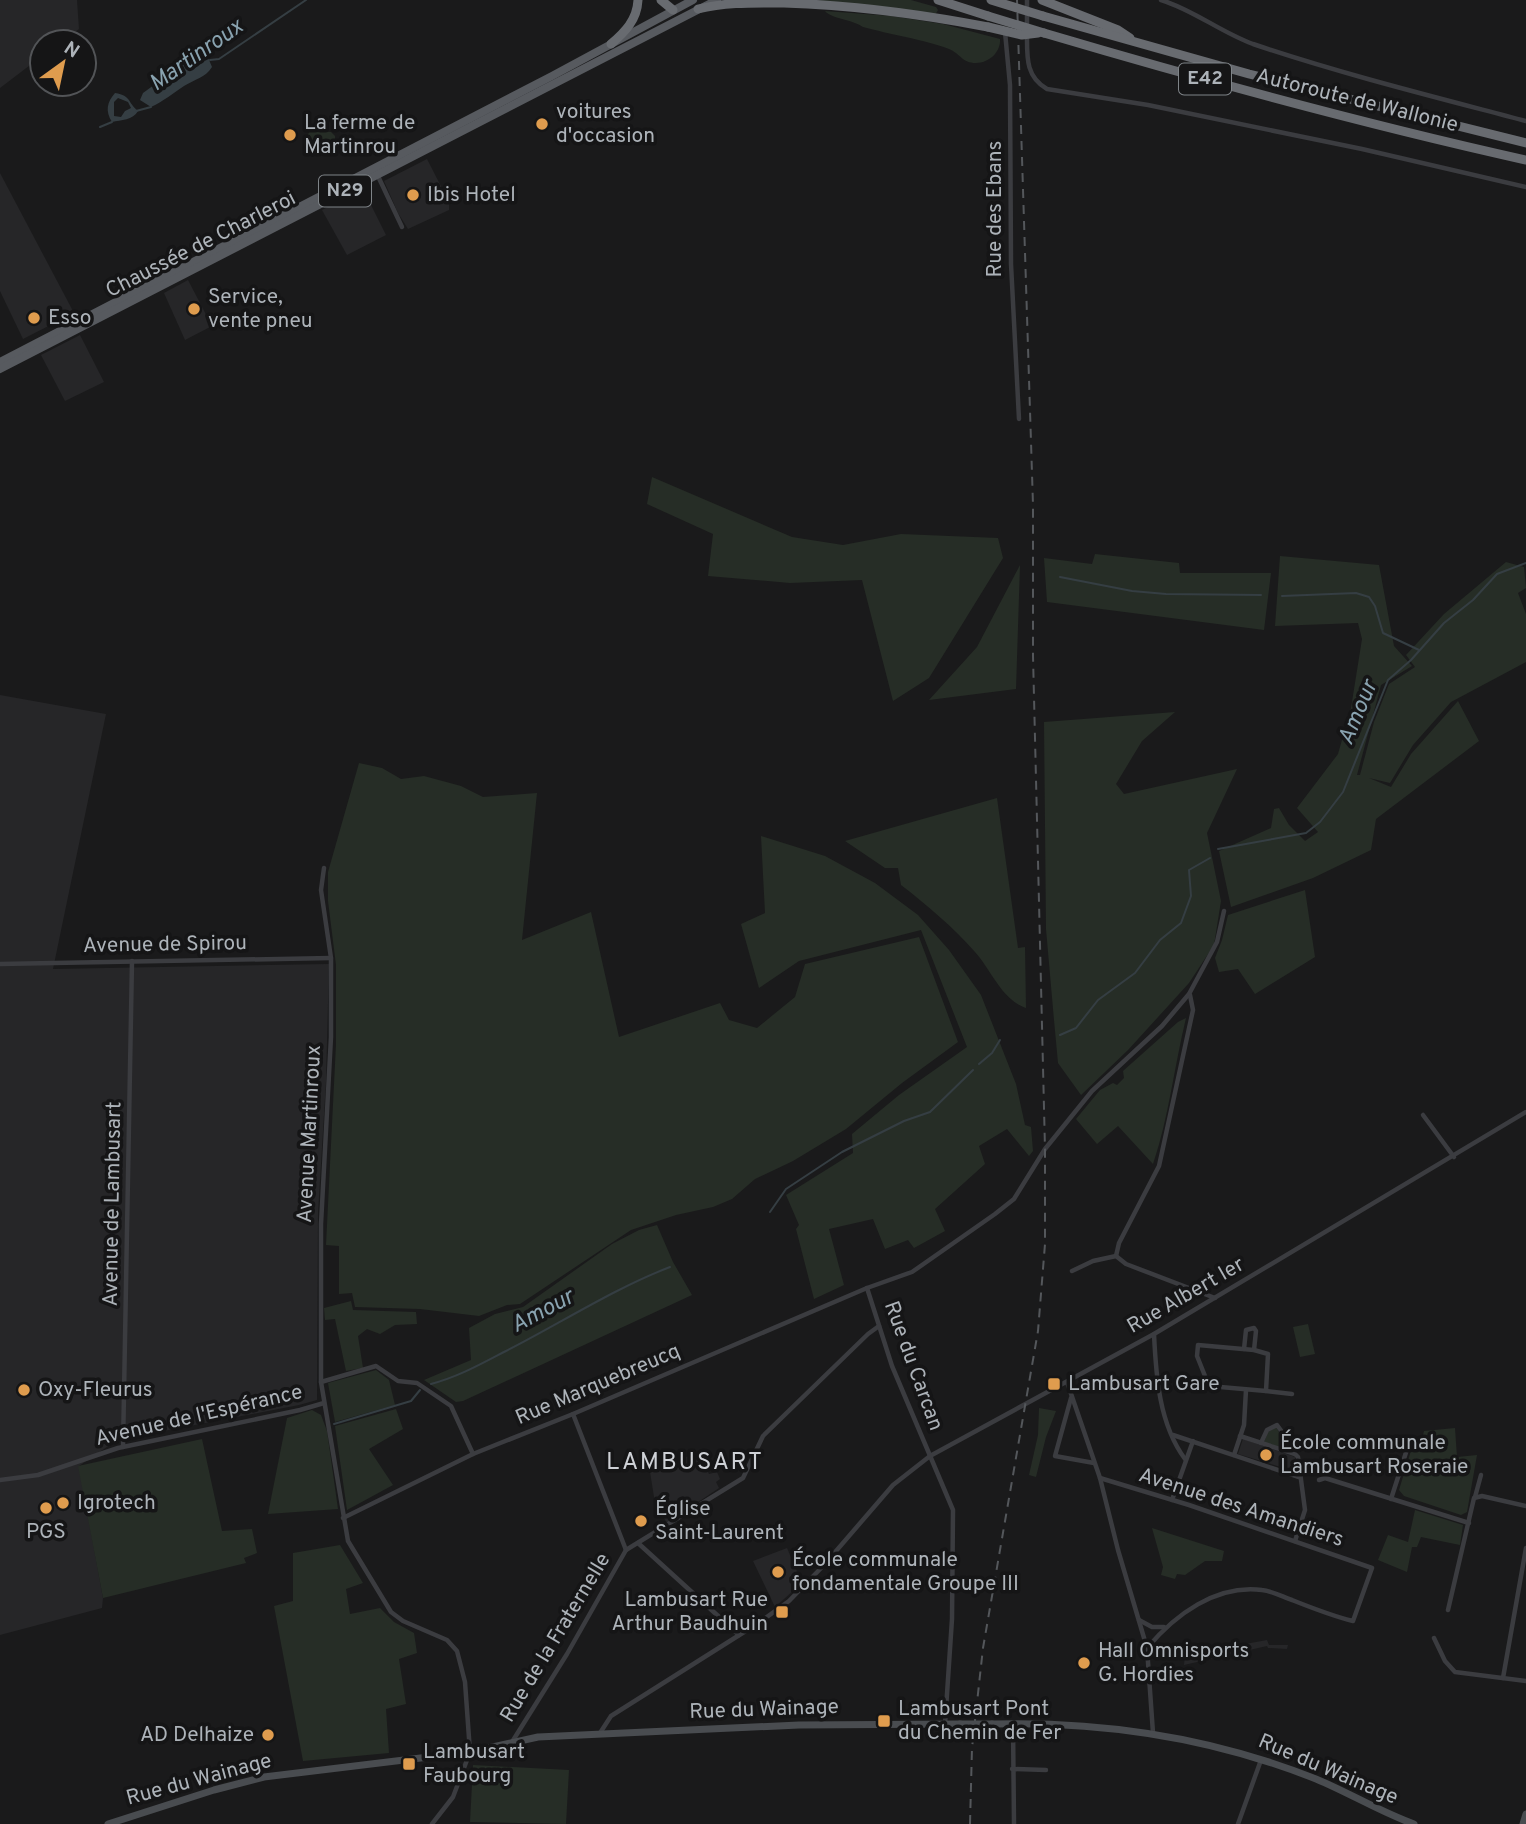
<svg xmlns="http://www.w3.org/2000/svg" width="1526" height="1824" viewBox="0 0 1526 1824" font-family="Overpass,sans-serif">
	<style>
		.built { fill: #262628 }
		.green { fill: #262d26 }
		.water { fill: #353e43; fill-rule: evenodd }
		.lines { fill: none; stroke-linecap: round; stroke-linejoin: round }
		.stream { stroke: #353e43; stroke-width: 2 }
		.street { stroke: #3b3c40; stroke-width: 4.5 }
		.secondary { stroke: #494c50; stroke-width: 7 }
		.primary { stroke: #575a5f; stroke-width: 8 }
		.highway { stroke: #686b70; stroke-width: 9 }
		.rail { stroke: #54575b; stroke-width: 2; stroke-dasharray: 9 7; stroke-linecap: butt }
		.secondary-bridge { stroke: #494c50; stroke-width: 7 }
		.highway-bridge { stroke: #686b70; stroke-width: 9 }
		.poi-dot { fill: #df9c4e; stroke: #151516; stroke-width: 2.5 }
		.labels { text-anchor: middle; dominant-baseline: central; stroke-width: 7; stroke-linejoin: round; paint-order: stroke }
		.shield { fill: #151516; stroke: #7f8488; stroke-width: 2 }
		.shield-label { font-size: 19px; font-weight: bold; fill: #adb3b9 }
		.street-label { font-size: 21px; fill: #adb3b9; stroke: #151516 }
		.poi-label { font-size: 21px; fill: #adb3b9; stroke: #151516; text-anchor: start }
		.water-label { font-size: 23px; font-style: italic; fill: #89a3b0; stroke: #151516 }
		.quarter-label { font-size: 24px; letter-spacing: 2px; fill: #ced1d6; stroke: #151516 }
	</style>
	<rect width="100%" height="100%" fill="#1a1a1b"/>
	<g class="built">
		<polygon points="0,0 77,0 79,29 61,42 42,42 42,56 0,88"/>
		<polygon points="427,159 449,202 449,210 408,229 398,213 384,181"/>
		<polygon points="0,173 74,313 23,339 0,291"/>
		<polygon points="363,189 386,235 347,255 322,210"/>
		<polygon points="188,280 212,326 185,340 164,293"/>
		<polygon points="80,335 104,382 65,401 41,355"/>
		<polygon points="0,695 106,714 53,969 329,964 326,1082 318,1213 317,1400 299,1405 117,1440 79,1466 103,1598 102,1608 0,1635"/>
		<polygon points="1243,1439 1295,1457 1297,1472 1238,1454"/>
		<polygon points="698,1452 709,1474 717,1472 720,1479 716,1482 719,1488 667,1523 655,1503 650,1472"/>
		<polygon points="787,1548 802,1583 775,1607 753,1561"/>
		<polygon points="1267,1640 1269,1645 1288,1645 1287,1649 1268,1648 1267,1646 1184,1665 1185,1655"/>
	</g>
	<g class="green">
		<polygon points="814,0 911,0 936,7 938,10 935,15"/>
		<path d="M 825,11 L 891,16 L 943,24 L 1000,39 C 1001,52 989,63 976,63 C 962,63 961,54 949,49 C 926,40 888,34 863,27 C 851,19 832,19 825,11 Z"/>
		<polygon points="310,131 331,132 335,136 335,142 311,143 307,136"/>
		<polygon points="652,477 792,537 843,545 901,534 998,538 1003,558 929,678 893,701 862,580 790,583 708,576 713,534 647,504"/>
		<polygon points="1095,554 1179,563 1180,573 1271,573 1264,630 1047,602 1044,558 1092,564"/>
		<polygon points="1280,556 1379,565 1394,646 1412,666 1381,685 1357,775 1360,775 1374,722 1389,684 1415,667 1406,655 1444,614 1506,562 1524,567 1526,588 1518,593 1526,614 1526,662 1451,702 1413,745 1390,783 1369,778 1391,787 1411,754 1458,701 1479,741 1376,819 1371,850 1313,878 1231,907 1219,851 1271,828 1274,809 1279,808 1289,825 1305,841 1318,832 1297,808 1338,754 1351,708 1362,639 1358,623 1275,626"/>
		<polygon points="1020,565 1016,689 929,700 977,647"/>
		<polygon points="1175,712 1142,741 1116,784 1124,794 1237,769 1207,833 1221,901 1214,945 1189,983 1128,1050 1081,1095 1058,1063 1054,1020 1046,929 1044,722"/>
		<polygon points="359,763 382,768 401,779 424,776 461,786 483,797 537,793 522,940 591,912 619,1037 720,1003 729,1020 757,1028 795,997 805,964 919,937 958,1042 902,1083 846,1129 793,1161 755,1179 732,1199 713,1207 676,1215 631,1230 520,1304 507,1305 479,1316 420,1309 355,1307 352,1293 339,1294 339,1246 326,1245 336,1044 336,965 328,901 328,872"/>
		<path d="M 997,798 L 1018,948 L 1025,947 L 1026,1008 C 1001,999 992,971 975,952 C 953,927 927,905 901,885 L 898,868 L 885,868 L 845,841 Z"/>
		<polygon points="761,836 825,856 875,883 918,915 949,950 981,995 1016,1084 1025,1125 1031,1127 1033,1151 1029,1156 1007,1129 979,1146 985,1164 935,1209 945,1231 914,1248 908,1240 885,1249 873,1219 829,1229 844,1285 814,1299 796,1229 799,1225 786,1195 853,1153 852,1134 899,1095 967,1047 921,930 799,961 759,988 741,924 765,913"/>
		<polygon points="1305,890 1315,957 1255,994 1238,969 1219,972 1215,958 1222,940 1228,915"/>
		<path d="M 1186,1018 C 1174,1067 1169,1117 1153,1164 L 1118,1126 L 1097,1144 L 1076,1119 L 1100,1090 L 1113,1083 L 1117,1085 L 1124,1078 L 1123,1071 L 1178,1022 Z"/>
		<polygon points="657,1225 673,1262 692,1295 463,1401 456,1402 424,1380 471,1360 469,1328 495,1314 523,1307 612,1244 639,1230"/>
		<polygon points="351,1301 353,1310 416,1312 417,1324 395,1325 380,1334 367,1329 358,1336 363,1368 346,1371 335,1319 325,1320 324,1308"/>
		<polygon points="1308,1324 1315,1354 1300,1357 1293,1327"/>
		<polygon points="376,1370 389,1380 395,1405 335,1422 328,1383"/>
		<polygon points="1039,1408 1056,1411 1046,1437 1036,1477 1029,1475 1038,1435"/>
		<polygon points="396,1409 403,1429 369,1449 393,1485 347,1510 335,1426"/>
		<polygon points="312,1410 321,1415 327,1431 338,1509 268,1514 287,1418"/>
		<polygon points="1276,1427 1282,1437 1279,1447 1264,1442 1268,1432"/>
		<polygon points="1455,1428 1457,1457 1477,1455 1467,1512 1461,1515 1404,1496 1399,1490 1413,1444 1422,1439 1424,1431"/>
		<polygon points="202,1439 222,1531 252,1529 257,1553 244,1558 246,1563 103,1598 78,1466"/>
		<polygon points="1415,1510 1463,1525 1460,1545 1421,1537 1417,1547 1412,1547 1407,1572 1378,1560 1388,1535 1408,1542"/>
		<polygon points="1152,1528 1224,1551 1222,1561 1205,1561 1185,1575 1177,1574 1175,1579 1161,1575 1163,1567"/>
		<polygon points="340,1545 363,1583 346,1589 350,1614 380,1608 394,1622 414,1633 417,1653 399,1659 406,1704 386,1709 389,1753 303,1761 274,1606 293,1601 293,1553"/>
		<polygon points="473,1765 569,1770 566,1824 470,1822"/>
	</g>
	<g class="water">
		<path d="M 198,52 L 207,55 L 212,67 C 205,78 195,79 184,86 C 173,93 164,101 151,107 L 140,100 L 143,93 L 176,69 L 181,61 Z"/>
		<path d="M 115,93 C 132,96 127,102 138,111 C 133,120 121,120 112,122 C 105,111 107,102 115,93 ZM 118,98 L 128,102 L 131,108 L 125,111 L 121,117 L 114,116 L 114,102 Z"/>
	</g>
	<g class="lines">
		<g class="stream">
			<polyline points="210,60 219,59 306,0"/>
			<polyline points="136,111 151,107"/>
			<polyline points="100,127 112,122"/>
			<polyline points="1060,577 1132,591 1166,594 1261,595"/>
			<polyline points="1282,596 1356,593 1369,597 1375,606 1383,633 1419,650"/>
			<polyline points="1218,849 1306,833 1320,822 1343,792 1388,680 1411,660 1444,623 1473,600 1497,574 1526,563"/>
			<polyline points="1060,1035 1076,1028 1098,1000 1135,973 1160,940 1181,923 1191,896 1189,870 1210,858"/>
			<polyline points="979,1064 992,1053 1000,1040"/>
			<polyline points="770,1212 786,1189 842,1152 904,1121 930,1112 973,1070"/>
			<path d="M 431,1384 C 458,1377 481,1364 506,1351 C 561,1323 613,1289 670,1267"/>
			<polyline points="334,1424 411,1401 420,1390"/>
		</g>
		<g class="street">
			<polyline points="1027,0 1027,27"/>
			<path d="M 1161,0 C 1194,10 1220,32 1253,44 C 1342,74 1435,97 1526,121"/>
			<polyline points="1005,32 1010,85 1011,264 1019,419"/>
			<path d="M 1027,36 C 1027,58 1026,77 1047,89 L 1148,105 L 1362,149 L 1526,187"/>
			<polyline points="377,174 402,227"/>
			<polyline points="324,868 321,890 331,958 331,1037 321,1224 321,1382 348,1541 391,1612 403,1621 447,1640 457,1651 465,1682 470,1752 453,1797 432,1824"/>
			<polyline points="0,964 331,958"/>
			<polyline points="1423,1115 1454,1157"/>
			<polyline points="1116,1256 1119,1243 1159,1166 1193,1010 1190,995"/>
			<polyline points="1072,1271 1093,1261 1116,1256 1126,1264 1215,1298"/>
			<polyline points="867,1288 892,1366 953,1510 952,1619 945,1724"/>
			<path d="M 1154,1334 C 1156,1376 1159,1424 1185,1459"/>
			<polygon points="1198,1345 1254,1350 1268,1354 1266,1391 1209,1386 1197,1356"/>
			<polyline points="1244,1349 1246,1330 1254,1328 1256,1331 1254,1350"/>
			<polyline points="321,1382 376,1366 398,1381 417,1383 451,1406 473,1454"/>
			<polyline points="1067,1382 1100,1478 1118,1550 1147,1648 1153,1733"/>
			<polyline points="1266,1391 1292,1394"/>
			<polyline points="1071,1398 1055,1456 1094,1463"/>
			<polyline points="573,1414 626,1550"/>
			<polyline points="1173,1435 1299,1477"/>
			<polyline points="1240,1436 1295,1454 1298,1457 1305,1510 1295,1541"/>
			<polyline points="1261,1443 1267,1430 1277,1425 1285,1436 1281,1450"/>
			<polyline points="123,1447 132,961"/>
			<polyline points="1234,1455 1244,1425 1246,1390"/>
			<path d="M 1100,1478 L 1189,1505 L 1372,1568 L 1353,1621 C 1332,1616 1312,1608 1292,1600 C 1283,1597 1272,1591 1262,1590 C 1216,1584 1175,1615 1147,1648"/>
			<polyline points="0,1480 38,1475 118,1448 300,1410 324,1403"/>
			<polyline points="1319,1480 1325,1478 1469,1523"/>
			<polyline points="1475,1497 1481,1475"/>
			<polyline points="1391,1499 1410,1440"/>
			<polyline points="1172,1500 1193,1441"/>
			<polyline points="343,1518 473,1454 573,1414 867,1288 912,1272 995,1214 1014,1199 1045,1149 1092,1091 1162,1026 1189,994 1217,942 1224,911"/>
			<polyline points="638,1543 739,1635"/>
			<polyline points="626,1550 743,1478 763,1436 868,1334 879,1326"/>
			<polyline points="1448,1610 1474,1498 1482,1496 1526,1506"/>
			<polyline points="1139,1620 1152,1627 1164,1627"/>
			<polyline points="1434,1638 1445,1661 1455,1672 1526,1681"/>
			<polyline points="1503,1678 1526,1548"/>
			<polyline points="1013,1724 1014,1824"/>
			<polyline points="600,1733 611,1716 760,1622 789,1601 824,1565 893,1485 930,1456 1154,1334 1526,1112"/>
			<polyline points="512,1742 567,1654 626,1550"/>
			<polyline points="1012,1769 1046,1770"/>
			<polyline points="1238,1824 1261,1760"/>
		</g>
		<g class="secondary">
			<path d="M 992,1724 C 1105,1721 1211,1737 1316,1779 C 1350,1793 1380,1812 1414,1824"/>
			<polyline points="108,1824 214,1790 264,1777 470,1752 538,1737 799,1725 960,1724"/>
			<polyline points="1523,1824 1526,1814"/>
		</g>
		<g class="primary">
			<polyline points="0,362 552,76 693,0"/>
			<polyline points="0,369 717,0"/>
		</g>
		<g class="highway">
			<polyline points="661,0 673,10"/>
			<polyline points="938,0 988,16"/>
			<polyline points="1042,0 1118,30 1130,38"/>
			<path d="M 698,9 C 726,2 755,3 784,3 C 852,5 920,14 988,27"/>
			<polyline points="1043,16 1249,74 1526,143"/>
			<path d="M 1044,33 C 1203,80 1364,124 1526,160"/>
			<path d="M 611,44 C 625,32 637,20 638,0"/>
		</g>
		<polyline class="rail" points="970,1824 972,1748 983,1648 1038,1331 1045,1244 1045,1149 1033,656 1033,505 1017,0"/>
		<polyline class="secondary-bridge" points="960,1724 992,1724"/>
		<g class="highway-bridge">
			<polyline points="991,0 1043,16"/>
			<polyline points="988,16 1044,33"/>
			<polyline points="988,27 1022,35 1038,33"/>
		</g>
	</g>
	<g class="poi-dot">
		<circle cx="542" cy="124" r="7"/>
		<circle cx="290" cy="135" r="7"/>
		<circle cx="413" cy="195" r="7"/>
		<circle cx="194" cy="309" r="7"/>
		<circle cx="34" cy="318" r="7"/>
		<rect x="1047" y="1377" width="14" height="14" rx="3.5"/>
		<circle cx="24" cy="1390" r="7"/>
		<circle cx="1266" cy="1455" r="7"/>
		<circle cx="63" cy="1503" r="7"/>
		<circle cx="46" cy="1508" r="7"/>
		<circle cx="641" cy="1521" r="7"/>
		<circle cx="778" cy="1572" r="7"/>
		<rect x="775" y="1605" width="14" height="14" rx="3.5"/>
		<circle cx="1084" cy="1663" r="7"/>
		<rect x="877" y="1714" width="14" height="14" rx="3.5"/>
		<circle cx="268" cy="1735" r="7"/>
		<rect x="402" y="1757" width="14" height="14" rx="3.5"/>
	</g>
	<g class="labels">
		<g class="shield">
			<rect x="1179" y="63.5" width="52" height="31" rx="5"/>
			<rect x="319" y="175.5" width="52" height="31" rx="5"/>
		</g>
		<g class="shield-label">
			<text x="1205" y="79">E42</text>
			<text x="345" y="191">N29</text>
		</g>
		<g class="street-label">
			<text transform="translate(1357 101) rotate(14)">Autoroute de Wallonie</text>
			<text transform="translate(995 209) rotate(-90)">Rue des Ebans</text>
			<text transform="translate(201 245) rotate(-27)">Chaussée de Charleroi</text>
			<text transform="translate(165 945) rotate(-1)">Avenue de Spirou</text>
			<text transform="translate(310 1134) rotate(-87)">Avenue Martinroux</text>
			<text transform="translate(113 1204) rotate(-89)">Avenue de Lambusart</text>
			<text transform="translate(1186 1296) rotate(-30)">Rue Albert Ier</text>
			<text transform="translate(913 1366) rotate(70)">Rue du Carcan</text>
			<text transform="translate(598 1385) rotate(-23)">Rue Marquebreucq</text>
			<text transform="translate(199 1416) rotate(-13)">Avenue de l'Espérance</text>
			<text transform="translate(1241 1508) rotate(18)">Avenue des Amandiers</text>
			<text transform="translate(556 1638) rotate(-59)">Rue de la Fraternelle</text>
			<text transform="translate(764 1710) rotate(-2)">Rue du Wainage</text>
			<text transform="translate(1328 1770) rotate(23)">Rue du Wainage</text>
			<text transform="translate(199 1780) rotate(-15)">Rue du Wainage</text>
		</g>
		<g class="poi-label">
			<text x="556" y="112">voitures<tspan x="556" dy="24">d'occasion</tspan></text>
			<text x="304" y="123">La ferme de<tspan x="304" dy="24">Martinrou</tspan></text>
			<text x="427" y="195">Ibis Hotel</text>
			<text x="208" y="297">Service,<tspan x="208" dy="24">vente pneu</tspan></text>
			<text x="48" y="318">Esso</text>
			<text x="1068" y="1384">Lambusart Gare</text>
			<text x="38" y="1390">Oxy-Fleurus</text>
			<text x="1280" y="1443">École communale<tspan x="1280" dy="24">Lambusart Roseraie</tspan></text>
			<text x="77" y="1503">Igrotech</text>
			<text x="655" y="1509">Église<tspan x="655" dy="24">Saint-Laurent</tspan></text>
			<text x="46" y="1532" text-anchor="middle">PGS</text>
			<text x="792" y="1560">École communale<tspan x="792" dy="24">fondamentale Groupe III</tspan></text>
			<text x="768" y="1600" text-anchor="end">Lambusart Rue<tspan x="768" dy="24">Arthur Baudhuin</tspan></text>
			<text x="1098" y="1651">Hall Omnisports<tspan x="1098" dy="24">G. Hordies</tspan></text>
			<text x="898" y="1709">Lambusart Pont<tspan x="898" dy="24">du Chemin de Fer</tspan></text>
			<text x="254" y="1735" text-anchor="end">AD Delhaize</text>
			<text x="423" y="1752">Lambusart<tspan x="423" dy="24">Faubourg</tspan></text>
		</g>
		<g class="water-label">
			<text transform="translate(197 56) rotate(-35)">Martinroux</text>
			<text transform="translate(1359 713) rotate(-67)">Amour</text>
			<text transform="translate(543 1312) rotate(-28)">Amour</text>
		</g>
		<g class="quarter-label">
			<text x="685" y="1463">LAMBUSART</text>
		</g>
	</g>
	<g transform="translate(63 63) rotate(33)"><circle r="33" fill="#151516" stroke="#525457" stroke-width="2"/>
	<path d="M0-5L12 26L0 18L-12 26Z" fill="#df9c4e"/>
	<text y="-10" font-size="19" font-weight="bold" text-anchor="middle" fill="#adb3b9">N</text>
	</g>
</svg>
